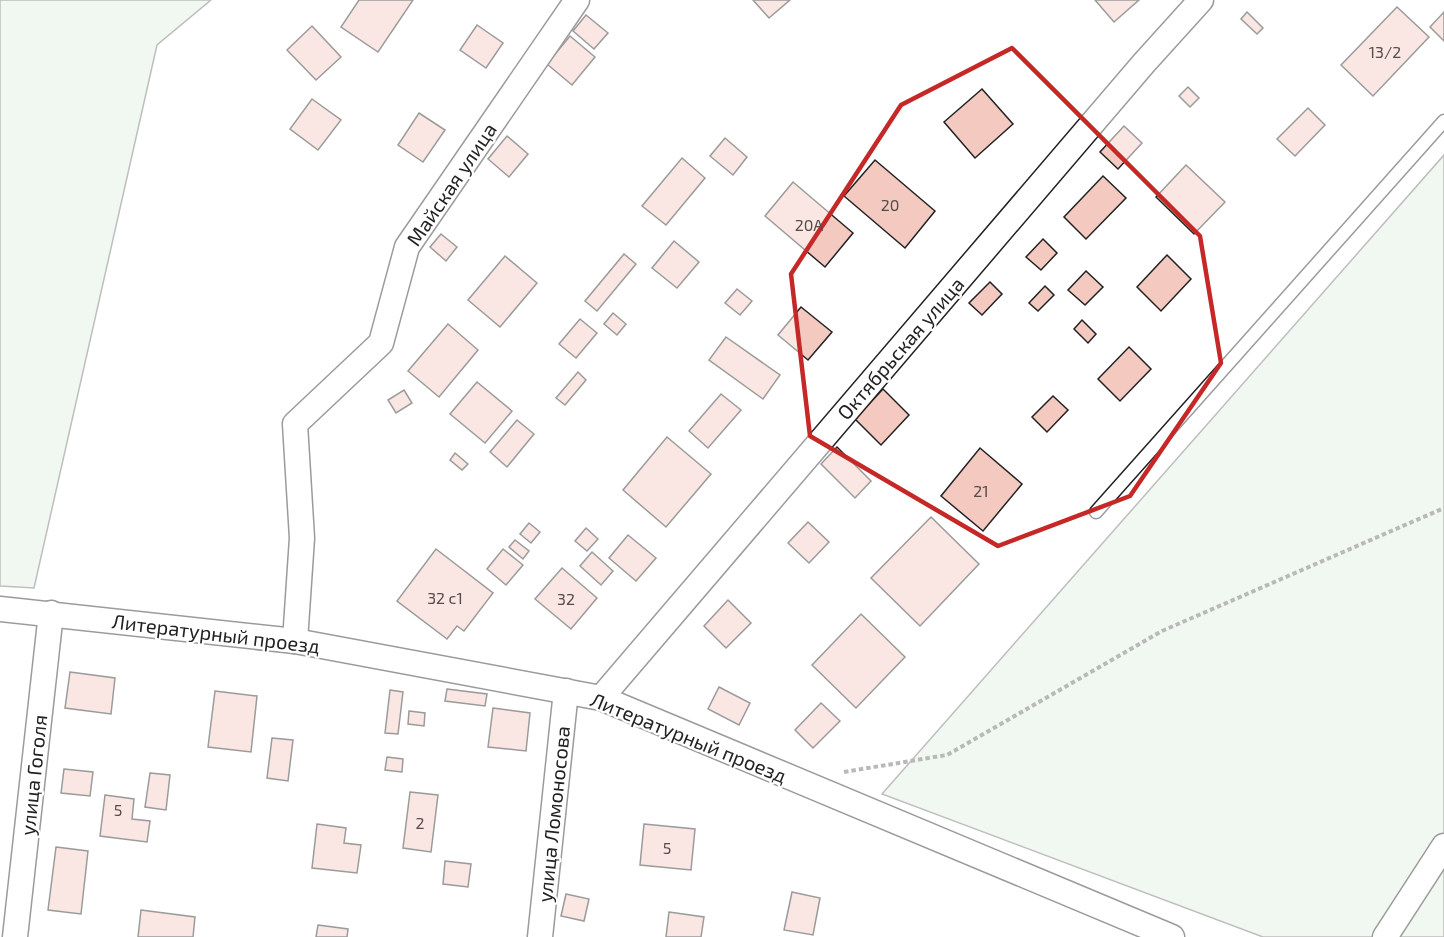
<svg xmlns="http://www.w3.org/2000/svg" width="1444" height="937" viewBox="0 0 1444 937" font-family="'Exo 2',sans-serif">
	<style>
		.green { fill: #e0efe3; stroke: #6f6f6f; stroke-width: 1.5 }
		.building { fill: #f3c9c0; stroke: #222; stroke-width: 1.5 }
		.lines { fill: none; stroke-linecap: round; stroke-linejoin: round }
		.lane-casing { stroke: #222; stroke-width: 15 }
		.street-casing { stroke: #222; stroke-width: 27 }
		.path { stroke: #646464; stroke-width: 4; stroke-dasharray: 4.5 3; stroke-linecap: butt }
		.lane { stroke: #fff; stroke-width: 12 }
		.street { stroke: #fff; stroke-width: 24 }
		.marked { fill: none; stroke: #c62828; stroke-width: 4.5; stroke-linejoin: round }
		.labels { text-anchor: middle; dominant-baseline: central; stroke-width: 4.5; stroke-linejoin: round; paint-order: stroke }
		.number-label { font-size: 16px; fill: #564c4a }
		.street-label { font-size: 20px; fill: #222; stroke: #fff }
	</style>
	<rect width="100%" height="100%" fill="#fff"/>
	<g class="green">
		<polygon points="0,0 211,0 157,45 34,588 0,586"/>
		<polygon points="1444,155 1444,937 1263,937 882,794"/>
	</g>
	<g class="building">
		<polygon points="359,0 413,0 378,52 341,27"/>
		<polygon points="753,0 790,0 769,18"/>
		<polygon points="1095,0 1139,0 1114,22"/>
		<polygon points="1397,7 1429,37 1373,96 1341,65"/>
		<polygon points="1247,12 1263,28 1257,34 1241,19"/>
		<polygon points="1444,12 1444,41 1430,27"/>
		<polygon points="586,15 608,33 594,49 573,31"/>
		<polygon points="477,25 503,43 486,68 460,50"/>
		<polygon points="312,26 341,57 316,80 287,50"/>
		<polygon points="570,36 595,57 572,85 547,64"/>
		<polygon points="1188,87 1199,98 1190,107 1179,96"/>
		<polygon points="982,89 1013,124 975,158 944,122"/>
		<polygon points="312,99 341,120 318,150 290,129"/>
		<polygon points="1308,108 1325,125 1295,156 1277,139"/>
		<polygon points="419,113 445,130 423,162 398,145"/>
		<polygon points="1124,126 1142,143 1118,169 1100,152"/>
		<polygon points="507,136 528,154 509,177 488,159"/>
		<polygon points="725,138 747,157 733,175 710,156"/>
		<polygon points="682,158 705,178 666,225 642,206"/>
		<polygon points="875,160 935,211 905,248 844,196"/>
		<polygon points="1186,165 1225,202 1194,234 1156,197"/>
		<polygon points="1103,176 1126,198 1086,239 1064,217"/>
		<polygon points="793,182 853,233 825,267 765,216"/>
		<polygon points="441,234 457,247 446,261 430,247"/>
		<polygon points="1043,239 1057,253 1041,270 1026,257"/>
		<polygon points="674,241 699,262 677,288 652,268"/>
		<polygon points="624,254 636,264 597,311 585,301"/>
		<polygon points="1167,255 1191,279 1161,311 1137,287"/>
		<polygon points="505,256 537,283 500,327 468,300"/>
		<polygon points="1086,271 1103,287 1085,305 1068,290"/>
		<polygon points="990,282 1002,294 982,315 969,303"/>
		<polygon points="1045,286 1054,295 1038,311 1029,303"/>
		<polygon points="737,289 752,301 740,315 725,303"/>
		<polygon points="801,307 832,332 808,360 778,335"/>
		<polygon points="613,313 626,324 617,335 604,324"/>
		<polygon points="580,319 597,333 576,358 559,344"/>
		<polygon points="1082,320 1096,334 1088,343 1074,329"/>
		<polygon points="448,324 478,350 439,397 408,371"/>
		<polygon points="726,337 780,375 763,399 709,360"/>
		<polygon points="1129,347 1151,369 1120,401 1098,379"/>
		<polygon points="578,372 586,380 565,405 556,398"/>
		<polygon points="477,382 512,411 485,443 450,414"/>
		<polygon points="883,389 909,415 881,445 855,419"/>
		<polygon points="404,390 412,403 396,413 388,400"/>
		<polygon points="721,394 741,410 708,448 689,431"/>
		<polygon points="1053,396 1068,410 1047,432 1032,417"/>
		<polygon points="517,420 534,434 507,467 490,452"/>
		<polygon points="667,437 711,474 666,527 623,490"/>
		<polygon points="837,447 871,481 855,498 821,464"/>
		<polygon points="980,448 1022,484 983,531 941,496"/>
		<polygon points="455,453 468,464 462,470 450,460"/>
		<polygon points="931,517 979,564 920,626 871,578"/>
		<polygon points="808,522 829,542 809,563 788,543"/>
		<polygon points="529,523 540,532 531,543 520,534"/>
		<polygon points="586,528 598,539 587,551 575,541"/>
		<polygon points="628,535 656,558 636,581 609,558"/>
		<polygon points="515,540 529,551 523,559 509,547"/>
		<polygon points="436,549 493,593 464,631 457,626 447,639 397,601"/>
		<polygon points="503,549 523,565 506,585 487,569"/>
		<polygon points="592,552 613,571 601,585 580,566"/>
		<polygon points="562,568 597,598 571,629 535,599"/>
		<polygon points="728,600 751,623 726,648 704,626"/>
		<polygon points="861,614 905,657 856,708 812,665"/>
		<polygon points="70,672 115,678 111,714 65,708"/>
		<polygon points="719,687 750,703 739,725 708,709"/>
		<polygon points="447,689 487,694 485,706 445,701"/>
		<polygon points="390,690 403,692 398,734 385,733"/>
		<polygon points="215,691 257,696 251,752 208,747"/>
		<polygon points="821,703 840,721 813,748 795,730"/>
		<polygon points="493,708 530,713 526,751 488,747"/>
		<polygon points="409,711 425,713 424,726 408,724"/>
		<polygon points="272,738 293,740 288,781 267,778"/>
		<polygon points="387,757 403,759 402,772 385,770"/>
		<polygon points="64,769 93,772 90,796 61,793"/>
		<polygon points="150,773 170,775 166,810 145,807"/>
		<polygon points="410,792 438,795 431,852 403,848"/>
		<polygon points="105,795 134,799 132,819 150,821 147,842 100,836"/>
		<polygon points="317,824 346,828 344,843 361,845 357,873 312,868"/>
		<polygon points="644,824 695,829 691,870 640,865"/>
		<polygon points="56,847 88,851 81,914 48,910"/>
		<polygon points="445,861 471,864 468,887 443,884"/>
		<polygon points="792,892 820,898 813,935 784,930"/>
		<polygon points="566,894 589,899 584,921 561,916"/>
		<polygon points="141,910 195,917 193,937 138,937"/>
		<polygon points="669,912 704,917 701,937 666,937"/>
		<polygon points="318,925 348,929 347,937 316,937"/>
	</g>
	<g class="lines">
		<g class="lane-casing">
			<polyline id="lane" points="1096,512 1444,121"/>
		</g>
		<g class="street-casing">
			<g id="street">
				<polyline points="0,609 295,641 601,698 1172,937"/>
				<polyline points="295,641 302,538 295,424 381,343 407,247 577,0"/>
				<polyline points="601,698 1144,63 1201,0"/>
				<polyline points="15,937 51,613"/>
				<polyline points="540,937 566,691"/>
				<polyline points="1385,937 1444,846"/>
			</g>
		</g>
		<polyline class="path" points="844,772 947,755 1162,631 1444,508"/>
		<use href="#lane" class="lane"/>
		<use href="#street" class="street"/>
	</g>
	<path d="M0 0H1444V937H0ZM 1012,48 L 1200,236 L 1221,363 L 1130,496 L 998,546 L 810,436 L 791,274 L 901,105 Z" fill="#fff" fill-opacity=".55" fill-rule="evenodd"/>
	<path class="marked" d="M 1012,48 L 1200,236 L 1221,363 L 1130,496 L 998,546 L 810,436 L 791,274 L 901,105 Z"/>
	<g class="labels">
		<g class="number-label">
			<text x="1385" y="51">13/2</text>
			<text x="890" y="204">20</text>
			<text x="809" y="224">20А</text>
			<text x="981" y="490">21</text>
			<text x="445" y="597">32 с1</text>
			<text x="566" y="598">32</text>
			<text x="118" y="809">5</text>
			<text x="420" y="822">2</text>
			<text x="667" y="847">5</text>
		</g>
		<g class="street-label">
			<text transform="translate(451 184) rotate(-56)">Майская улица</text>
			<text transform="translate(900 348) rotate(-49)">Октябрьская улица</text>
			<text transform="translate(216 633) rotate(7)">Литературный проезд</text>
			<text transform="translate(689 737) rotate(22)">Литературный проезд</text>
			<text transform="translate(33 775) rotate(-84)">улица Гоголя</text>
			<text transform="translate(553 814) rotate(-84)">улица Ломоносова</text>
		</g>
	</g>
</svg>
